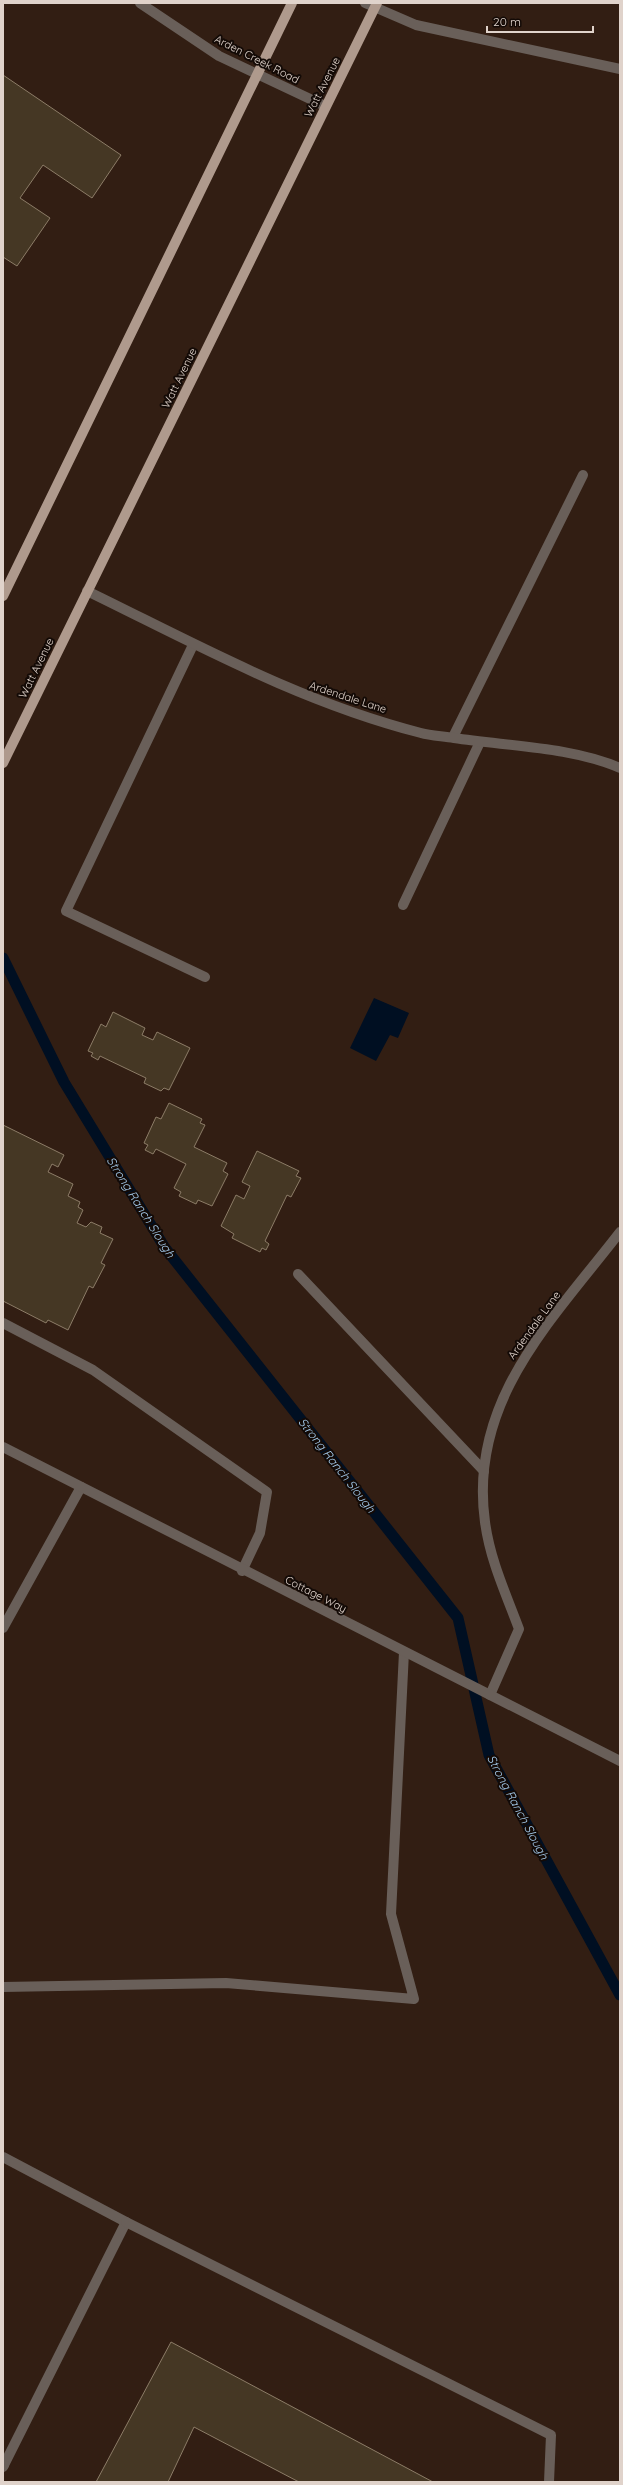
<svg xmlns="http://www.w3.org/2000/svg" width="623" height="2485" viewBox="0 0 623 2485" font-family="Quicksand,sans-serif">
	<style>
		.water { fill: #000f22 }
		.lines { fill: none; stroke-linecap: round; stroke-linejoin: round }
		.stream { stroke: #000f22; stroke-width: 11 }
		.building { fill: #453724; stroke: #8c7c67 }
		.service { stroke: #695f59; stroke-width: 10 }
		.minor { stroke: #695f59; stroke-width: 10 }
		.tertiary { stroke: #695f59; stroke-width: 10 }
		.primary { stroke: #af9a8d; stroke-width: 10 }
		.labels { text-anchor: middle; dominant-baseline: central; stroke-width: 4; stroke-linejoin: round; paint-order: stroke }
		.street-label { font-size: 11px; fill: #e0d3cb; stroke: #130a06 }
		.water-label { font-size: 12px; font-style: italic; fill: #a8cff1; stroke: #130a06 }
	</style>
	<rect width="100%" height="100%" fill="#321e13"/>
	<polygon class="water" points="374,998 409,1013 398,1038 390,1035 376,1061 350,1048"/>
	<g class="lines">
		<polyline class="stream" points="3,958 64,1082 165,1248 458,1618 489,1755 620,1995"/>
	</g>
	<g class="building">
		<polygon points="3,75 121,155 92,198 43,165 20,198 50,218 17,266 3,257"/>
		<polygon points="113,1012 145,1028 142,1035 153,1040 157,1032 190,1048 169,1090 164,1088 161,1091 144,1083 146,1078 100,1056 98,1060 91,1056 93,1053 88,1051 101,1024 106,1027"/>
		<polygon points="169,1103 202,1119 200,1123 205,1125 194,1147 227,1163 223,1171 228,1174 212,1206 198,1200 196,1204 179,1196 181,1192 174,1188 186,1164 156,1149 153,1154 145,1150 148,1145 144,1143 156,1117 161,1119"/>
		<polygon points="3,1125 64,1155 58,1167 52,1164 48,1172 73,1184 68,1196 80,1202 78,1207 83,1210 77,1223 86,1227 91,1222 102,1227 100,1233 113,1239 101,1263 105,1265 93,1288 89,1286 68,1330 48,1320 46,1323 3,1301"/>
		<polygon points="257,1151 299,1171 296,1176 301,1178 291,1197 287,1195 265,1241 269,1244 266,1250 262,1248 260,1252 232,1238 234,1234 221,1226 236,1195 244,1199 250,1186 242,1182"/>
		<polygon points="171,2342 433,2482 299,2482 194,2427 168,2482 96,2482"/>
	</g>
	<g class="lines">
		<g class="service">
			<polyline points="193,645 66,911 205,977"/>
			<polyline points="453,737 583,475"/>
			<polyline points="403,905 480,742"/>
			<polyline points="298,1274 484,1471"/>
			<polyline points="3,1323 93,1370 267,1492 260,1533 242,1571"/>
			<polyline points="3,1628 81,1487"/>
			<polyline points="3,1987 226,1983 414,1999 391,1914 404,1652"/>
			<polyline points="3,2157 126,2222 3,2467"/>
			<polyline points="126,2222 551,2435 549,2482"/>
		</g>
		<g class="minor">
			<polyline points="140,3 219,56 325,106"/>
			<polyline points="365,3 416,25 620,69"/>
			<path d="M 87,591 C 198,645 300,702 421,733 C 431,736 443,736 454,738 C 506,746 573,747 620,768"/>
			<path d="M 490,1695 L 519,1629 C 506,1594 490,1560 485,1522 C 468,1401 552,1320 620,1232"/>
			<polyline points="3,2465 4,2465"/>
		</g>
		<polyline class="tertiary" points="3,1447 620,1761"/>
		<g class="primary">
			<polyline points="3,596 292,3"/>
			<polyline points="3,763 377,3"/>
		</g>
	</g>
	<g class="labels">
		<g class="street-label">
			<text transform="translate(257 59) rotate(27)">Arden Creek Road</text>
			<text transform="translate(322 87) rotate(-63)">Watt Avenue</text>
			<text transform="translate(179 378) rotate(-64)">Watt Avenue</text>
			<text transform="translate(36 668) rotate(-64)">Watt Avenue</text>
			<text transform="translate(348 697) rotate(18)">Ardendale Lane</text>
			<text transform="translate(534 1325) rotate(-54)">Ardendale Lane</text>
			<text transform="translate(316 1594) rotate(27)">Cottage Way</text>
		</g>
		<g class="water-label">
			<text transform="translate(141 1207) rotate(58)">Strong Ranch Slough</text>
			<text transform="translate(337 1465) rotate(52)">Strong Ranch Slough</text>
			<text transform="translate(518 1807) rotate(62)">Strong Ranch Slough</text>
		</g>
	</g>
	<rect width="623" height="2485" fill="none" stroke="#e0d3cb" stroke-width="8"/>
	<path d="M487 26v6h106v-6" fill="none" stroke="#e0d3cb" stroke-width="2"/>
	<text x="493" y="26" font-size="12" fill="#e0d3cb" stroke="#130a06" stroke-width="3" paint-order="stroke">20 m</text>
</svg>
